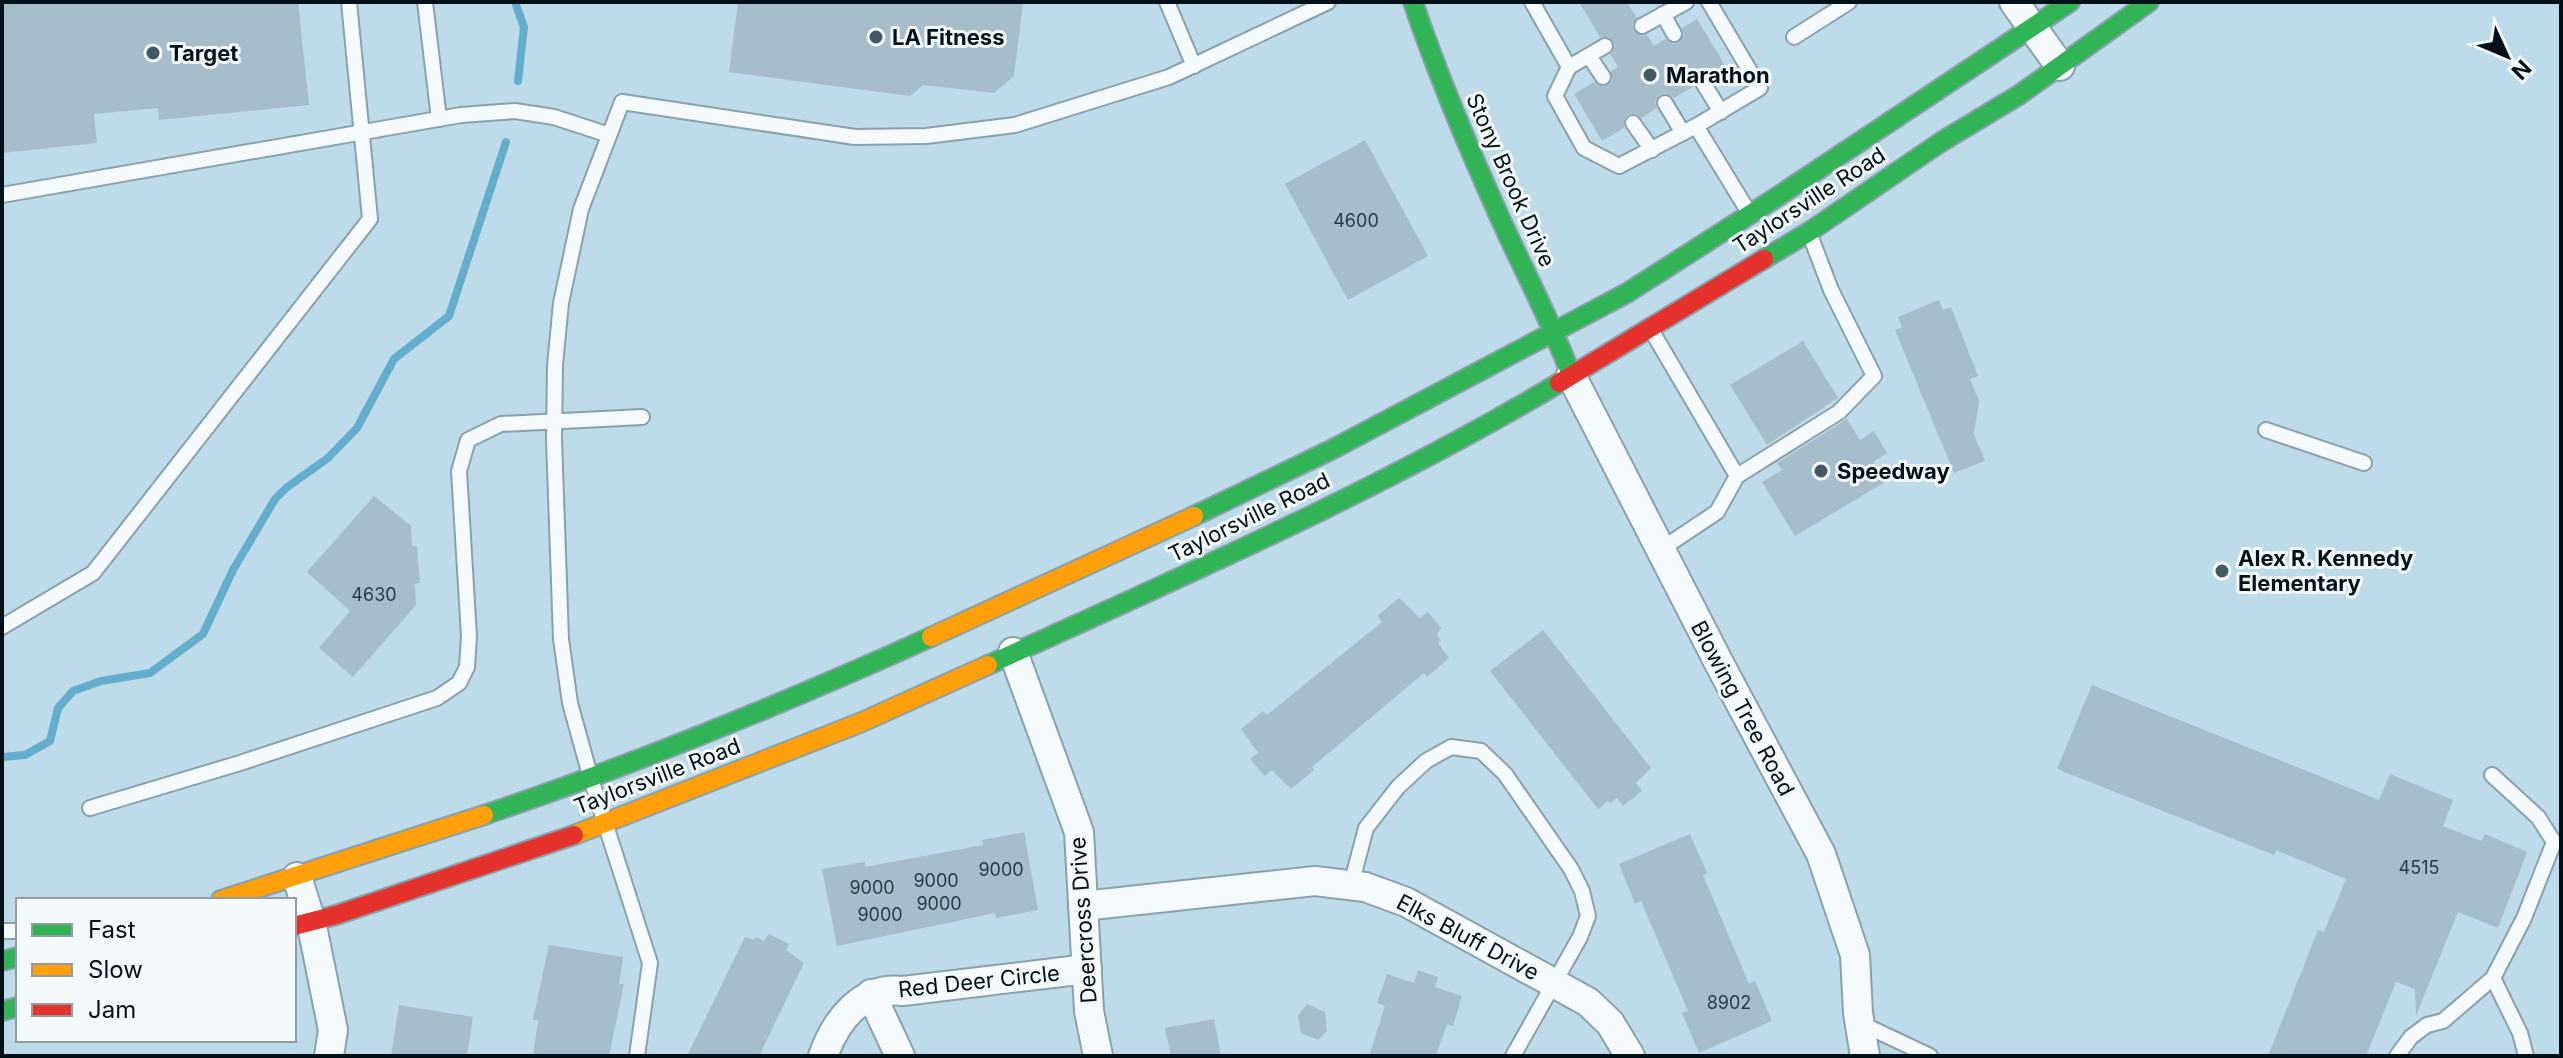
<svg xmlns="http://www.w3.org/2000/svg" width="2563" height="1058" viewBox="0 0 2563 1058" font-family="Inter,sans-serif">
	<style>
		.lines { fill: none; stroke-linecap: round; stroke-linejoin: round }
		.stream { stroke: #64adcc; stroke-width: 8 }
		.building { fill: #a8bdca }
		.lane-casing { stroke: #89a1ac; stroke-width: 18 }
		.street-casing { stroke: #89a1ac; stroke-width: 32 }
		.fast-casing { stroke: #89a1ac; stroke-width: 22 }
		.slow-casing { stroke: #89a1ac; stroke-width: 22 }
		.jam-casing { stroke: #89a1ac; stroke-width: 22 }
		.lane { stroke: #f5fafc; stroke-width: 14 }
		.street { stroke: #f5fafc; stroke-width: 28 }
		.fast { stroke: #30b455; stroke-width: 18 }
		.slow { stroke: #ff9f0a; stroke-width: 18 }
		.jam { stroke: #e5322d; stroke-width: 18 }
		.poi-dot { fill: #425862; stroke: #f4fafc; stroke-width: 3 }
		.labels { text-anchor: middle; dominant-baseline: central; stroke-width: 6; stroke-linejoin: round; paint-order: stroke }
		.number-label { font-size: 18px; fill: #2a3c46 }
		.poi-label { font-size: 22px; font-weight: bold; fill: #00111a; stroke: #f4fafc; text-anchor: start }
		.street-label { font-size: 22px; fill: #00111a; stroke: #f4fafc }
	</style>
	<rect width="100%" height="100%" fill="#bddbe9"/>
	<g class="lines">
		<g class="stream">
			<polyline points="515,2 524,27 518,81"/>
			<polyline points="2,757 25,755 50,741 58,708 73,691 101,681 150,673 203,634 233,570 275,499 286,488 328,458 357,428 394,359 449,316 506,142"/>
		</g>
	</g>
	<g class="building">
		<polygon points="2,2 298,2 309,105 159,120 158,108 94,114 97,143 2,153"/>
		<polygon points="738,2 1023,2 1014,76 994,93 923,85 910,96 729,72"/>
		<polygon points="1579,2 1627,2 1637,18 1632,25 1634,31 1641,36 1647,35 1654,46 1665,39 1673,44 1679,42 1684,35 1682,28 1697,19 1726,67 1711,76 1706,72 1697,72 1693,77 1694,86 1674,98 1666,93 1659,95 1655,102 1657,108 1641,118 1636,114 1628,114 1624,120 1624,128 1602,141 1574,94 1594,82 1603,87 1612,82 1611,71 1618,67 1610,54 1615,45 1609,37 1600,37"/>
		<polygon points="1365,140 1428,256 1348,300 1285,184"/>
		<polygon points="1939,300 1943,310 1951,307 1978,376 1970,379 1979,401 1974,434 1985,461 1954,473 1895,330 1902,327 1898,317"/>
		<polygon points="1803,341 1838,398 1767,445 1730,385"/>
		<polygon points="1847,419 1860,440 1874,431 1887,453 1873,462 1885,482 1795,536 1762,482 1782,470 1777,463"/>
		<polygon points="374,496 411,526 412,546 417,546 420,583 415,584 416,605 353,677 319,648 350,611 307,572"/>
		<polygon points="1399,598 1420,618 1428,612 1441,628 1437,635 1441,641 1438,643 1449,658 1427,677 1424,673 1312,767 1314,770 1291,789 1272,770 1264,776 1250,759 1258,753 1241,729 1263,711 1267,715 1382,622 1377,616"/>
		<polygon points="1543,630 1651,768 1636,783 1642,791 1623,806 1617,798 1610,803 1608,801 1598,809 1490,671"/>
		<polygon points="2092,685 2379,800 2390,774 2453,800 2443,826 2481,841 2485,834 2527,852 2498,928 2458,912 2416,1016 2415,989 2396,982 2366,1056 2268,1056 2318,930 2324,932 2346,879 2276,850 2274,855 2057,769"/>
		<polygon points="1024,832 1038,910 996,918 995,913 837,946 822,869 865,862 865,867 983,845 982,840"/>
		<polygon points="1690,834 1707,873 1703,875 1749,984 1755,981 1772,1021 1699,1053 1682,1013 1688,1011 1641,901 1635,904 1619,864"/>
		<polygon points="769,934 789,944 786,950 804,963 759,1056 687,1056 745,937 754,940 756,937 764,941"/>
		<polygon points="549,945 623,957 619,984 624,984 609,1056 533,1056 538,1020 533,1020"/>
		<polygon points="1418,970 1438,977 1435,987 1462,996 1453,1026 1447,1024 1436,1056 1369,1056 1385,1006 1377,1003 1387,974 1414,983"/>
		<polygon points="1307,1004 1325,1012 1327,1031 1318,1040 1301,1033 1298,1016"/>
		<polygon points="399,1005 473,1017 467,1056 391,1056"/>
		<polygon points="1214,1019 1221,1056 1171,1056 1165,1028"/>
	</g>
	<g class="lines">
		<g class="lane-casing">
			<g id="lane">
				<polyline points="425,2 439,119"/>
				<polyline points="1167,2 1194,66"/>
				<polyline points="1532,2 1569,67 1555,96 1584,148 1619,166 1696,126 1748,211"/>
				<polyline points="1663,14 1674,34"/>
				<polyline points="1642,26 1686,2"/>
				<polyline points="1794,37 1849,2"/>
				<polyline points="1589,56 1603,77"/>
				<polyline points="1569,67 1605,46"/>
				<polyline points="1702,81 1721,112"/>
				<polyline points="1665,103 1683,133"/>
				<polyline points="1633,123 1652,150"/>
				<polyline points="1696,126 1760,88 1709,2"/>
				<polyline points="2,195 461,115 515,111 554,117 609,135"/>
				<polyline points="1653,333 1737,476"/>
				<polyline points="2266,430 2364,463"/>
				<polyline points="1660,550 1717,512 1737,476 1839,412 1874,376 1831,290 1810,235"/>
				<polyline points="2,627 93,573 370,219 349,2"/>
				<polyline points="90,808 240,763 437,698 459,683 467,667 469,636 459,471 468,440 501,424 642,417"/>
				<polyline points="1351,885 1366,828 1398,787 1426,761 1451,747 1481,751 1505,774 1571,869 1582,891 1588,916 1580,937 1513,1056"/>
				<polyline points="2,931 18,931"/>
				<polyline points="2493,978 2520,1033 2526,1056"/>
				<polyline points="1860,1023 1930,1056"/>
				<polyline points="637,1056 650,963 591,779 570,703 561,639 554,439 555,365 561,303 581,209 622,102 855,137 926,136 1015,125 1169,77 1328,2"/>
				<polyline points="2397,1056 2411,1037 2427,1025 2443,1021 2493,978 2524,918 2554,842 2538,817 2492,775"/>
			</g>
		</g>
		<g class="street-casing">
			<g id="street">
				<polyline points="2014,2 2060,66"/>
				<polyline points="1571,375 1720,665 1821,854 1855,955 1858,1013 1865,1056"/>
				<polyline points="1013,652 1079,832 1089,1011 1098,1056"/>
				<polyline points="297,877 311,921 333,1030 329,1056"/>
				<polyline points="1083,906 1315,881 1365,887 1406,902 1588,1002 1610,1023 1630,1056"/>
				<polyline points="871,994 900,1056"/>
				<path d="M 823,1056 C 836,1020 862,986 903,991 L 1087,969"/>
			</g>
		</g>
		<g class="fast-casing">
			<g id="fast">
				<path d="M 1413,2 C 1438,76 1468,147 1500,218 C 1524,271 1551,321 1571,375"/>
				<polyline points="1764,259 1809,232 1941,142 2019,95 2149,2"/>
				<polyline points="1194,516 1333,449 1627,293 1777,197 2070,2"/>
				<path d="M 988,665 C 1180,577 1377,492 1559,383"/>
				<path d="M 484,815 C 636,764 785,703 931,637"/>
				<polyline points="2,961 18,957"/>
				<polyline points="2,1011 18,1007"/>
			</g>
		</g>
		<g class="slow-casing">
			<g id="slow">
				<polyline points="931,637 1194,516"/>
				<polyline points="574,835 862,722 988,665"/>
				<polyline points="221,900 484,815"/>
			</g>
		</g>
		<g class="jam-casing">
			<g id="jam">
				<polyline points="1559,383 1764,259"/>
				<polyline points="294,926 336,915 574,835"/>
			</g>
		</g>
		<use href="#lane" class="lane"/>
		<use href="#street" class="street"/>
		<use href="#fast" class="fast"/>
		<use href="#slow" class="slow"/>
		<use href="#jam" class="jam"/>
	</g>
	<g class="poi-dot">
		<circle cx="876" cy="37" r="8"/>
		<circle cx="153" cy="53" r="8"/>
		<circle cx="1650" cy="75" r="8"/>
		<circle cx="1821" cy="471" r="8"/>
		<circle cx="2222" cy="571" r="8"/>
	</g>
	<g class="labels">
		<g class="number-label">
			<text x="1356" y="220">4600</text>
			<text x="374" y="594">4630</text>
			<text x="2419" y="867">4515</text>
			<text x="1001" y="869">9000</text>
			<text x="936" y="880">9000</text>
			<text x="872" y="887">9000</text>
			<text x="939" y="903">9000</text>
			<text x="880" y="914">9000</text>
			<text x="1729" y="1002">8902</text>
		</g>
		<g class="poi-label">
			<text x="892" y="37">LA Fitness</text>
			<text x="169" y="53">Target</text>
			<text x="1666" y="75">Marathon</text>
			<text x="1837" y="471">Speedway</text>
			<text x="2238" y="558">Alex R. Kennedy<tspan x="2238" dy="25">Elementary</tspan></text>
		</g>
		<g class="street-label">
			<text transform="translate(1511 180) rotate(66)">Stony Brook Drive</text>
			<text transform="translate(1809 200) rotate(-33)">Taylorsville Road</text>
			<text transform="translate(1249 517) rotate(-26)">Taylorsville Road</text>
			<text transform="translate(1743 708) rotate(62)">Blowing Tree Road</text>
			<text transform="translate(657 776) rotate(-21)">Taylorsville Road</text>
			<text transform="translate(1083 920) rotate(-94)">Deercross Drive</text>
			<text transform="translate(1468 937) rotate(28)">Elks Bluff Drive</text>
			<text transform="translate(979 981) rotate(-6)">Red Deer Circle</text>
		</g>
	</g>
	<rect width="2563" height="1058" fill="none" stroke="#00111a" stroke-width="8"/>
	<rect x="16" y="898" width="280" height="144" fill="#f4fafc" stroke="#929da2" stroke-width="2"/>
	<rect x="32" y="924" width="40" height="12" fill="#30b455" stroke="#929da2" stroke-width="2"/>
	<text x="88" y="938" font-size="24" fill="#00111a">Fast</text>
	<rect x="32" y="964" width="40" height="12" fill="#ff9f0a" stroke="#929da2" stroke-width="2"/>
	<text x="88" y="978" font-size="24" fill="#00111a">Slow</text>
	<rect x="32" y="1004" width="40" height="12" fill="#e5322d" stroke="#929da2" stroke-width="2"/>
	<text x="88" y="1018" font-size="24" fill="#00111a">Jam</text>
	<g transform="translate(2507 56) rotate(134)" stroke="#f4fafc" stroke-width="6" paint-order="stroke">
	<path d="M0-6L14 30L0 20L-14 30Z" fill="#00111a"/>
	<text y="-12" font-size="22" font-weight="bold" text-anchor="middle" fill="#00111a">N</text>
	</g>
</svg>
